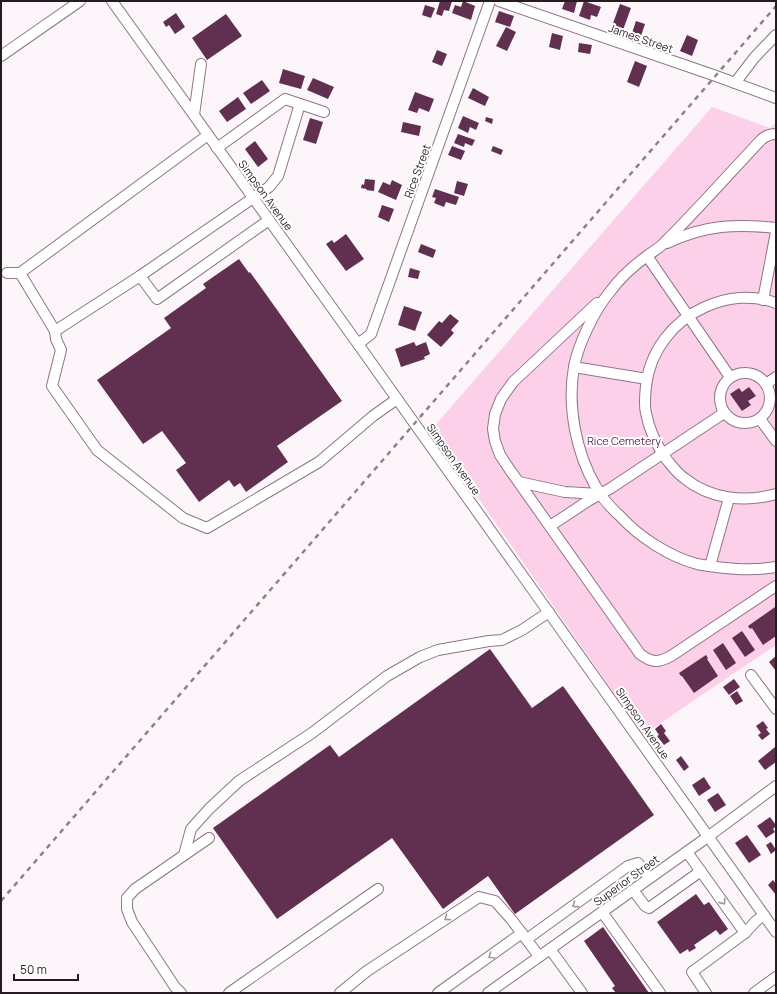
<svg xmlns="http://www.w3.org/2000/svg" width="777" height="994" viewBox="0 0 777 994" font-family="Manrope,sans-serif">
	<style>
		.green { fill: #fdd0ea }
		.building { fill: #612f50 }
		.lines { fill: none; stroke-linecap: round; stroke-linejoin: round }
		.minor-casing { stroke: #8f7585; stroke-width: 12 }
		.minor { stroke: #fff; stroke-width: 10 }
		.rail { stroke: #8c8389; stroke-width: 2.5; stroke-dasharray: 5 5; stroke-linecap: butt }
		.oneway { stroke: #9d989b }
		.labels { text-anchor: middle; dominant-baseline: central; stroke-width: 4; stroke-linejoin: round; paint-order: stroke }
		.street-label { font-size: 11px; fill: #251b21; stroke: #fff }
		.park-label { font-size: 11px; fill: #611b4c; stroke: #fff }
	</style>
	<rect width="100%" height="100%" fill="#fcf6fa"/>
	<polygon class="green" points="712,107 770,128 776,122 776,645 643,735 431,430"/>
	<g class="building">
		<polygon points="440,1 452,1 449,11 444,10 442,16 436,14"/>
		<polygon points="463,1 475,6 471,20 452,13 455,5 461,7"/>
		<polygon points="565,1 577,1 574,13 562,9"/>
		<polygon points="584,1 601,7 597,17 591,15 590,20 579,16"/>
		<polygon points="620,4 631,8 623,30 612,26"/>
		<polygon points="425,5 435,8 431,18 422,15"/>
		<polygon points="499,11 514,16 510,27 495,22"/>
		<polygon points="176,13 185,27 175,34 169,25 166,27 163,22"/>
		<polygon points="226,14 242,36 207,60 192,38"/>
		<polygon points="636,21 645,24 640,39 631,36"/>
		<polygon points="506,27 516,32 507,51 496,46"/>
		<polygon points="552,33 563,36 560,50 549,47"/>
		<polygon points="687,35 698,40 692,56 680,51"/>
		<polygon points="579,43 592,45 590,54 578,52"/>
		<polygon points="437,50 447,54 442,66 432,62"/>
		<polygon points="635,61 647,66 639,87 627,82"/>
		<polygon points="283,69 305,76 301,89 279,83"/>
		<polygon points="313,78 334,87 328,99 307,90"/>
		<polygon points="262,80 270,91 251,104 243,93"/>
		<polygon points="473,88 489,97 485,106 468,98"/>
		<polygon points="415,92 434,99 429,112 419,108 417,113 408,110"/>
		<polygon points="238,97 246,109 227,122 219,111"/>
		<polygon points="463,116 479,123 476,130 470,127 468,133 458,128"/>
		<polygon points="486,117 493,119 492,124 485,121"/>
		<polygon points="310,118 323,122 316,144 303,140"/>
		<polygon points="403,122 421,126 419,136 401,132"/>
		<polygon points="458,134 475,140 472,146 465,143 464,147 454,143"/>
		<polygon points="255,141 268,159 258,167 245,149"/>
		<polygon points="452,146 465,151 461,160 448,155"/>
		<polygon points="493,146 503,150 501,155 491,151"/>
		<polygon points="365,179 375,180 374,191 366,190 367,189 361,188 362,184 364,185"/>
		<polygon points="392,180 402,185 396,200 378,192 383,182 390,185"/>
		<polygon points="457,181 468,184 464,196 454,193"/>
		<polygon points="435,189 459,197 456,205 446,202 444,207 434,203 436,198 432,197"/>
		<polygon points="382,205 394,209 389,222 378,217"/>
		<polygon points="346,234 364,259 346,271 326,244 332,240 334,243"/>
		<polygon points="421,244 436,250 433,258 418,252"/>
		<polygon points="239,259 249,273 250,272 342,401 277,446 288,462 246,492 240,483 234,487 229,480 199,502 176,470 186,463 162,431 143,444 97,380 171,328 164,318 206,288 203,284"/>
		<polygon points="410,268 420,271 418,279 408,277"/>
		<polygon points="404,306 422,312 415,331 398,325"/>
		<polygon points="450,314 459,321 451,330 454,333 441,347 427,335 439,321 442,323"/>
		<polygon points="414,342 416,346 426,342 430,354 424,357 425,359 401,367 395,349"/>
		<polygon points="749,387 756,396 748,401 751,405 742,411 730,394 739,388 742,392"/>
		<polygon points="775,607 776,636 763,645 752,628 750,629 748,626"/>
		<polygon points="742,631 755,650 745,657 732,638"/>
		<polygon points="723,643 736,663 726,670 713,650"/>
		<polygon points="490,649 532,708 563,686 654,815 515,914 488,876 443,909 392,838 277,919 213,828 330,745 339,757"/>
		<polygon points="706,655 708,658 707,659 718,676 694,693 682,676 681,676 679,673"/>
		<polygon points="776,656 776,671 769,662"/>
		<polygon points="734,679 740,687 729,695 723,687"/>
		<polygon points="737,691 743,701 736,705 730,696"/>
		<polygon points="763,721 768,728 766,729 770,734 762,740 758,735 761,733 756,726"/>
		<polygon points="661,724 666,731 664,733 670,741 664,745 657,736 659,735 655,729"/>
		<polygon points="775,747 776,749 776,762 765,770 758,761"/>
		<polygon points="681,756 689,767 684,771 676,760"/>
		<polygon points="704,777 711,788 699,796 692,785"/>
		<polygon points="718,793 726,805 715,812 707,800"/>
		<polygon points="770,817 776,825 776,826 773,829 775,832 766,838 757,826"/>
		<polygon points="747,835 761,855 749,863 735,843"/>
		<polygon points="771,842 776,850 771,854 766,845"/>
		<polygon points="773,880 776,884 776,895 768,885"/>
		<polygon points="696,894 704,905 709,902 728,929 720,935 716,930 694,945 696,948 689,952 688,949 680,954 657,922"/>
		<polygon points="603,927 649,993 616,993 612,988 615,986 584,941"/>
	</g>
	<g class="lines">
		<g class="minor-casing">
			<g id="minor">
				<polyline points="112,1 358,344 776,932"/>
				<polyline points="499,1 716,76 776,98"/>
				<polyline points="1,56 80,1"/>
				<polyline points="735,83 754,58 776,35"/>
				<polyline points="194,115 201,64"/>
				<path d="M 776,134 C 769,134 765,136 761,140 C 729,174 698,209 665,242 C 660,248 653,251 647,256 C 633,266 619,279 609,293 C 594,311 578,345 574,367 C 567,406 576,453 596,487 C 602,498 611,508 620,516 C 639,537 670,557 697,564 C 707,566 716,567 725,568 C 735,569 745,570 754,569 C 761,569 769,568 776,567"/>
				<polyline points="208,135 20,273 55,331 140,276 157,299 269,220"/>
				<polyline points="217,148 285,99 324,112"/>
				<path d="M 667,243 C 684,235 702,229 721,227 C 739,225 758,226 776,228"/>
				<polyline points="647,256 730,377"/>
				<polyline points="7,273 20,273"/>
				<polyline points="140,276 269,187 278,176 300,104"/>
				<polyline points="763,300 776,232"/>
				<path d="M 597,303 L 513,382 L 501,399 L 495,414 L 493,429 L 495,441 L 500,455 L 510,470 L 640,654 C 652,663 658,663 671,656 L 776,586"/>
				<path d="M 776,303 C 753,294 727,297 705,307 C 673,321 650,351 646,386 C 645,395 644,405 646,413 C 649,430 657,446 667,460 C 672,466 677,473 684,478 C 710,499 744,503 776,494"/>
				<polyline points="55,331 56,339 61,350 52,386 97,450 183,518 207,528 319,462 373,416 397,399"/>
				<polyline points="358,344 371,334 490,1"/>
				<polyline points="574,367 647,379"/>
				<circle cx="745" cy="398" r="25"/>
				<polyline points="766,384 776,377"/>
				<polyline points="760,419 776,441"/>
				<polyline points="519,482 565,492 600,494"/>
				<polyline points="550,526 588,501 611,488 724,413"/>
				<polyline points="710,566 729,498"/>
				<polyline points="751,675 776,709"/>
				<polyline points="687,852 745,933"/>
				<polyline points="184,855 191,829 209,809 239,781 312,733 387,676 420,657 438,650 489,641 502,640 522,630 549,612"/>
				<polyline points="633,890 645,906 649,908 701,871"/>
				<polyline points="602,912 660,993"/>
				<polyline points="527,939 628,866 638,863 649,878"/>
				<polyline points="550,949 582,993"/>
				<polyline points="181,993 175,987 132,922 127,909 127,898 135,889 209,838"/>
				<polyline points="229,993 378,889"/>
				<polyline points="340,993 367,971 479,897 495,901 511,919 539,956"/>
				<polyline points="438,993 522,933"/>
				<polyline points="488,993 709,836 776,786"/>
				<polyline points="706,993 692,972 745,933 756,921 764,915"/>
				<polyline points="754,993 776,977"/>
			</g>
		</g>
		<use href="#minor" class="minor"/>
		<polyline class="rail" points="1,901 776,6"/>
	</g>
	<defs><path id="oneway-chevron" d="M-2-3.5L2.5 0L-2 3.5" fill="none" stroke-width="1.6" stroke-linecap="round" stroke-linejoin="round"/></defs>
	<g class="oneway">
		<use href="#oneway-chevron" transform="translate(723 902) rotate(55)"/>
		<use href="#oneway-chevron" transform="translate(575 905) rotate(144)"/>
		<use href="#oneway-chevron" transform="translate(447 918) rotate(146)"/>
		<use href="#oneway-chevron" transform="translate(491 956) rotate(145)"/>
	</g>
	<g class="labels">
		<g class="street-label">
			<text transform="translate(641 38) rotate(19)">James Street</text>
			<text transform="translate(417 171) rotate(-70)">Rice Street</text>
			<text transform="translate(266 195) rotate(54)">Simpson Avenue</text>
			<text transform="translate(454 459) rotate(55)">Simpson Avenue</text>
			<text transform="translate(643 723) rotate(55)">Simpson Avenue</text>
			<text transform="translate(626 880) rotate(-36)">Superior Street</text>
		</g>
		<g class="park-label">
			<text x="624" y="440">Rice Cemetery</text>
		</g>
	</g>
	<rect width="777" height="994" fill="none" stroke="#251b21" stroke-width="4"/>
	<path d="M14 974v6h64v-6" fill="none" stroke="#251b21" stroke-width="2"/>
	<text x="20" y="974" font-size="12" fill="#251b21" stroke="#ffffff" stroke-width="3" paint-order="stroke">50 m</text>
</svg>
